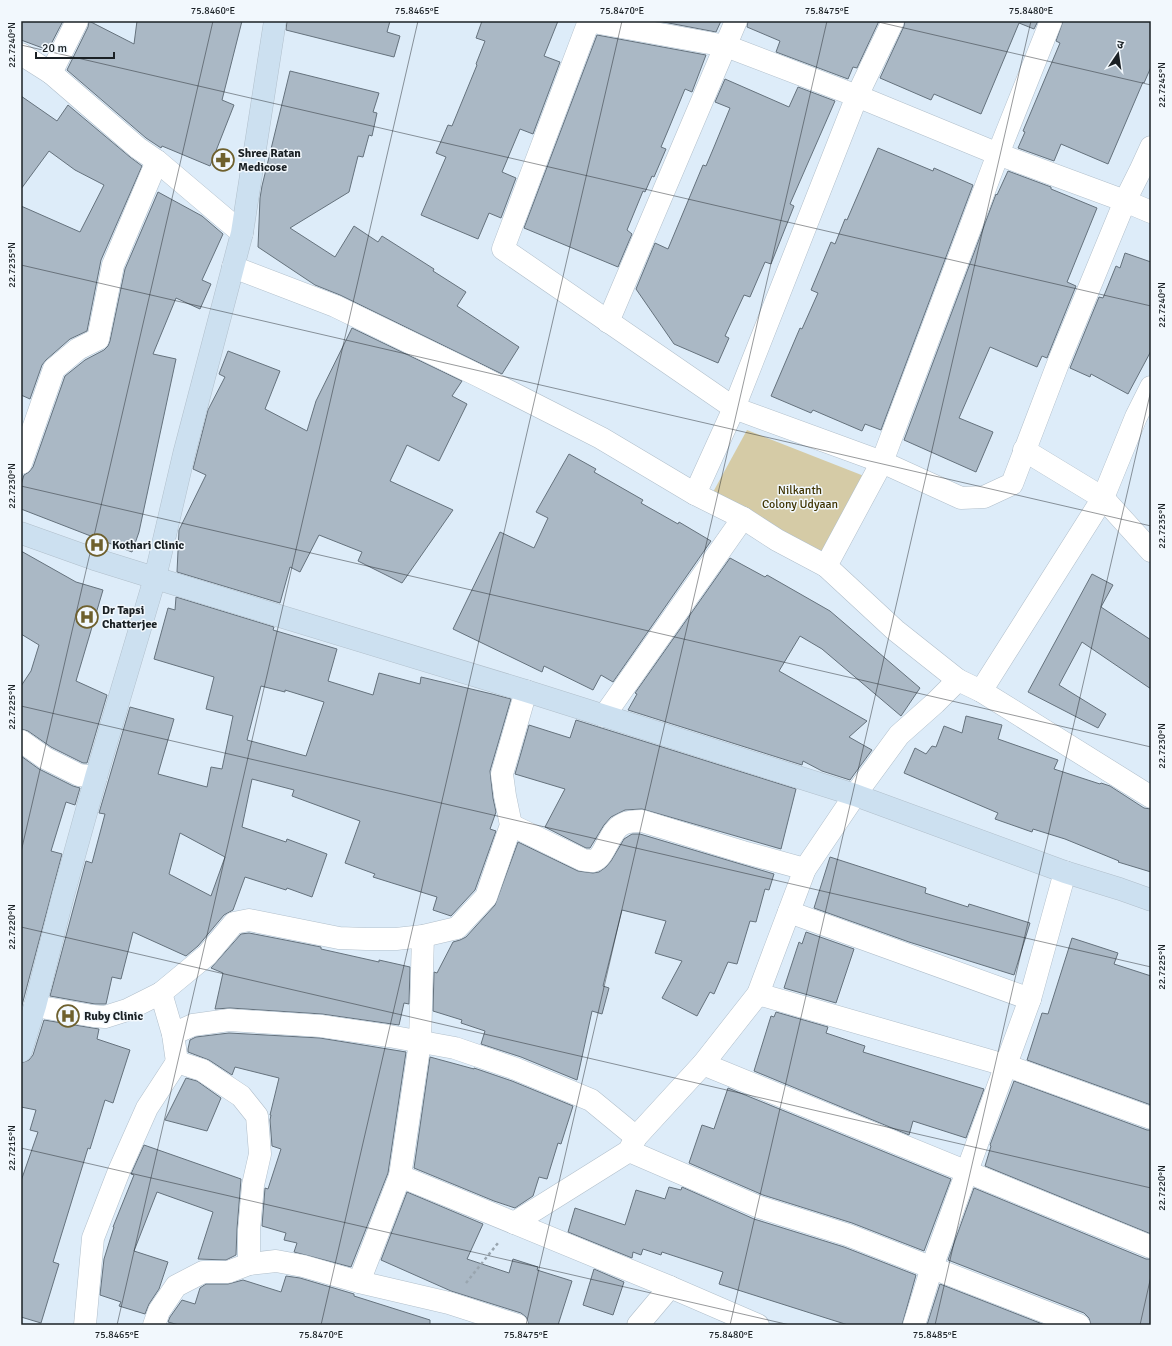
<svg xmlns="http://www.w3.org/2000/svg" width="1172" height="1346" viewBox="0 0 1172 1346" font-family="Signika,'Noto Sans Devanagari',sans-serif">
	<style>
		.green { fill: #d5cba6 }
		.building { fill: #aab8c5; stroke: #65727d; fill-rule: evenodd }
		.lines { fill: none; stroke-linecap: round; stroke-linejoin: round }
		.street-casing { stroke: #b1bfcb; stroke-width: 23 }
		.secondary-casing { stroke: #b1bfcb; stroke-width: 23 }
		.path { stroke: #99a5af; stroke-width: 2.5; stroke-dasharray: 3 3; stroke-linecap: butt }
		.street { stroke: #fff; stroke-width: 22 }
		.secondary { stroke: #cce0f0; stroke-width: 22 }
		.ticks { fill: none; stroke: #1a2024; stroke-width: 1; stroke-opacity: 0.45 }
		.labels { text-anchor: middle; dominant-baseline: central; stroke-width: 3; stroke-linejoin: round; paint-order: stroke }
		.poi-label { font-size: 12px; font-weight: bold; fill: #1a2024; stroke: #f2f8fd; text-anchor: start }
		.park-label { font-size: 12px; fill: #3f3300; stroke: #f2f8fd }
		.neatline { fill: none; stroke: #1a2024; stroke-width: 1.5 }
		.ticks-label { font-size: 10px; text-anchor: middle; fill: #1a2024 }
	</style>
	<rect width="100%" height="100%" fill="#ddecf9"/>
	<polygon class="green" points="747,430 864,476 818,558 712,494"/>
	<g class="building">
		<polygon points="21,21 63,21 48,50 21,40"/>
		<polygon points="89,21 134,44 137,21 242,21 222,100 234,105 210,166 162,146 161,148 146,138 67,70 88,27"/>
		<polygon points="287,21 390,21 387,32 400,36 394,57 286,30"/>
		<polygon points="482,21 558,21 544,56 560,62 533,134 520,129 502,172 516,178 501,218 489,213 478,239 421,215 446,157 436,153 448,125 452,126 477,65 476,64 485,41 476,38"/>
		<polygon points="658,21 721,21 716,32"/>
		<polygon points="748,21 879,21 857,68 853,67 848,79 776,52 780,41 747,27"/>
		<polygon points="905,21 1038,21 1034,29 1019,23 981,114 934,94 931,100 880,78 904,26"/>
		<polygon points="1063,21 1151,21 1151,67 1144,83 1143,82 1108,164 1061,144 1054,161 1018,148 1025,132 1023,131 1060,43 1056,41"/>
		<polygon points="597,35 706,55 692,92 685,89 669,128 661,147 666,149 654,177 652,176 645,192 643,191 627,230 632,234 618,267 524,228"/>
		<polygon points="290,71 379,93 373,112 377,113 372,136 369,135 363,157 358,156 349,192 290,228 335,257 354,226 378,242 382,236 434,269 433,271 466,292 457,306 519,347 502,374 340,295 315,285 258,247 260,198 262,186"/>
		<polygon points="725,79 789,107 798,87 835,101 790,204 794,206 771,264 765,262 750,297 744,295 725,336 729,338 718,363 674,344 636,289 655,243 668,249 703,165 706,166 714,147 730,108 715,102"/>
		<polygon points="21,96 57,121 68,105 130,157 142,166 101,260 87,331 70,339 46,360 42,365 30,399 21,395 21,206 80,232 104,185 75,170 49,151 21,189"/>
		<polygon points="878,148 933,171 934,168 973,185 881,430 865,424 862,431 813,410 811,413 771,396 800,328 802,329 818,293 811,290 831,242 835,244 845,219 847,220"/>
		<polygon points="1008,171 1051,187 1051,189 1097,208 1067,282 1076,286 1047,358 1042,356 1037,367 990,347 959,418 993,432 976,472 904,440 996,194 997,195"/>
		<polygon points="158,192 202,216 223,234 202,280 211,284 200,309 176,298 153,354 176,359 139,532 132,552 21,509 21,485 24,475 29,472 33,467 65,376 85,360 104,350 108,346 110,341 125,269"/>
		<polygon points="1125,253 1151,262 1151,351 1128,394 1091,374 1090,377 1070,368 1099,297 1103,298 1116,266 1120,268"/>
		<polygon points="352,328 462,381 452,396 467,404 439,461 407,445 390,481 453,510 402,583 358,561 362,552 319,535 300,572 290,567 280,603 177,572 179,530 206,475 193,469 208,410 225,377 219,374 228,351 280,371 265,409 307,431 316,401"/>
		<polygon points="569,454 596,469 594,472 643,500 641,503 678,524 679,522 711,541 613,682 601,675 593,690 544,666 542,672 453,629 500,532 534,548 548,518 536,512"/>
		<polygon points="21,551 76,582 103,590 76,681 107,695 87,763 83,763 51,747 28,731 21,729 21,686 31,671 39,645 21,634"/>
		<polygon points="730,558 765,577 767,575 830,611 920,688 901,716 822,649 800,636 779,671 867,721 849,737 872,750 850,780 822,771 803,761 802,765 628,710 637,694 635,693"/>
		<polygon points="1092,574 1113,585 1101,607 1151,640 1151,689 1082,642 1059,685 1106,714 1098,728 1028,692"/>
		<path d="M 176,597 L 274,627 L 273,630 L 337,649 L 328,681 L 373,695 L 379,673 L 420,684 L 421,677 L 492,694 L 511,699 L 490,771 L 493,798 L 496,812 L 490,829 L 496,831 L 475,890 L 451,916 L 433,910 L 437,897 L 373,877 L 375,874 L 345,863 L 360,821 L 292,796 L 294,790 L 252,779 L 242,827 L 286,842 L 287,839 L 327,854 L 312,897 L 287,888 L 286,890 L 245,877 L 233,910 L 224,915 L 198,946 L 186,956 L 133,932 L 121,979 L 112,977 L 106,1004 L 95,1004 L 50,996 L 86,861 L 92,863 L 105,814 L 99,813 L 130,707 L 174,719 L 158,774 L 207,787 L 211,767 L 222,769 L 233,716 L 206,709 L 214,677 L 154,659 L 168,608 L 175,610 ZM 261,686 L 285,692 L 285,690 L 324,702 L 306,756 L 247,740 ZM 180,833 L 225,857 L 211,896 L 169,874 Z"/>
		<polygon points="966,716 1002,725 998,739 1058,760 1054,769 1100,784 1101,783 1110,786 1144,808 1151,809 1151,872 1118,862 1119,861 1065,839 1033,829 1032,832 995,819 998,813 904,773 915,748 926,754 932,746 936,747 944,726 962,733"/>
		<polygon points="576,720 796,789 781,849 642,809 625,810 611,817 604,825 590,848 586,848 545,827 565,789 515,774 529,725 570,738"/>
		<polygon points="21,756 39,769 73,786 80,788 75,805 66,802 51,851 62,854 21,1009"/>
		<polygon points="632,834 640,834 774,874 769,890 765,889 756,922 750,921 737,964 728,962 714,994 710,992 697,1016 662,998 682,961 655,953 666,921 622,910 603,986 609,988 602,1014 592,1011 577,1080 521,1057 481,1044 485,1031 461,1023 462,1020 433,1011 434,972 437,973 453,942 460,940 466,937 495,905 518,842 578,871 593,873 599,872 606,867 611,861 624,839"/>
		<polygon points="830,857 926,888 925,893 968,907 969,904 1030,923 1014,975 909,942 814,908"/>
		<polygon points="806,932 854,949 836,1003 784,988 799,942 802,944"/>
		<polygon points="249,933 321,947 321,949 379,962 379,960 410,967 409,1004 404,1003 399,1025 322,1014 230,1008 215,1009 223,973 211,968 241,934"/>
		<polygon points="1072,938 1118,953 1114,964 1151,976 1151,1105 1027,1060 1042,1013 1048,1014"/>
		<polygon points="776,1012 828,1027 826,1033 865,1046 863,1052 984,1089 966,1138 913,1121 909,1135 754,1071 771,1016 774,1017"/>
		<polygon points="44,1020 99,1029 97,1039 130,1050 113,1103 105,1100 90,1149 88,1148 53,1262 59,1264 41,1323 21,1317 21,1181 38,1132 30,1130 36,1110 21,1107 21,1063 29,1060 33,1055"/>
		<polygon points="229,1033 320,1038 406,1052 388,1173 351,1267 294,1252 297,1243 284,1240 286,1233 262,1226 265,1188 268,1189 281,1149 272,1146 270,1120 271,1115 270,1115 279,1078 235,1067 232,1075 209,1060 188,1052 188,1049 190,1040 196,1037"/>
		<polygon points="430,1057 474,1069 474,1068 512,1081 573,1106 561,1144 558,1143 547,1179 539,1177 533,1196 515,1208 494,1201 414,1168"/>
		<polygon points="186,1078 197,1081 221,1098 207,1131 165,1120"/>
		<polygon points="1014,1081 1147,1130 1151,1130 1151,1234 985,1166 991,1146 990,1145"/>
		<polygon points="728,1088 951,1179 924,1251 852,1223 763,1195 689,1163 702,1125 714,1129"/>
		<polygon points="144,1145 241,1179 237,1229 236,1255 226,1260 198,1259 213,1212 157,1192 134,1251 168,1262 159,1289 149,1304 145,1314 119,1306 121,1302 100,1295 104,1259 114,1227 113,1227 134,1175 131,1174"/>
		<polygon points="669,1187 681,1190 682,1187 754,1219 844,1247 916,1275 902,1325 848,1325 719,1284 723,1272 662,1252 661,1255 643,1249 641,1255 633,1252 632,1258 568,1232 575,1208 625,1225 636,1190 665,1199"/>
		<polygon points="974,1188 1146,1259 1151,1259 1151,1325 1091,1325 1089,1318 1084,1313 948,1260"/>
		<polygon points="407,1192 483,1224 467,1259 509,1273 513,1259 538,1267 537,1270 572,1281 558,1325 529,1325 526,1317 521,1313 451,1291 381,1260"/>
		<polygon points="594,1269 624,1282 613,1315 583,1305"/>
		<polygon points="286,1276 300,1278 354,1294 354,1296 430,1320 430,1325 179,1325 168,1322 170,1317 182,1300 195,1304 200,1288 206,1284 228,1284 243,1280 281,1292"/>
		<polygon points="940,1284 1045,1325 927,1325"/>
	</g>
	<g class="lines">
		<g class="street-casing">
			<g id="street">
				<polyline points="588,21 726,46 857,96 998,154 1125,201 1151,212"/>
				<polyline points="589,21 503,249 734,408 882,462 961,498 984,497 1012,484 1059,361 1125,201 1140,171 1151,147"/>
				<polyline points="21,54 51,73 138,148 157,161 242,233"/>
				<polyline points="51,73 77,21"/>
				<polyline points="233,267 335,306 479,376 601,438 695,494 743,518 777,540 826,566 895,630 958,680 981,691 1151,797"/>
				<polyline points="608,322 736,21"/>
				<polyline points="1024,450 1103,498 1151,551"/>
				<polyline points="21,463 54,369 78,349 98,339 113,265 157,161"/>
				<polyline points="695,494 734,408 857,96 893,21"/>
				<polyline points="826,566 882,462 998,154 1051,21"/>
				<polyline points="981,691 1103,498 1136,417 1151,387"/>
				<polyline points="604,716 743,518"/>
				<polyline points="21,741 45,758 79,775 96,777"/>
				<path d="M 511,825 L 583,860 C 586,860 590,861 593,861 C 605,858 609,830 623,824 C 629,821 635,821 642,821 L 743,852 L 805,869"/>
				<polyline points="789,912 1030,999"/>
				<polyline points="161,993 173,1034 177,1062 202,1070 241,1096 257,1116 260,1154 253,1185 249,1230 249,1264"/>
				<polyline points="758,994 1005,1065 1151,1118"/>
				<polyline points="35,1006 93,1016 105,1017 127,1010 161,993 207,955 234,923 249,920 339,938 366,939 396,939 423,936 457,928 486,897 511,825 505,796 502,774 526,691"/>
				<polyline points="173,1034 193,1025 229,1020 321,1026 389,1036 455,1048 516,1069 591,1100 636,1137"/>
				<polyline points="703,1064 1151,1247"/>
				<polyline points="629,1151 759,1207 848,1235 1079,1325"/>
				<polyline points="400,1176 670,1287"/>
				<polyline points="514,1223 629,1151 636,1137 703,1064 758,994 805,869 855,795 899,735 935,703 958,680"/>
				<polyline points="359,1282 400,1176 420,1042 423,936"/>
				<polyline points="85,1325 93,1238 119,1171 147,1108 177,1062"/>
				<polyline points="154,1325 159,1311 176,1286 203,1272 228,1272 249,1264 276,1261 303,1266 359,1282 449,1303 517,1325"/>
				<polyline points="638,1325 670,1287 758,1325"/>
				<polyline points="914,1325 932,1267 1030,999 1065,872"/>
			</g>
		</g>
		<g class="secondary-casing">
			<g id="secondary">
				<polyline points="21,533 94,559 155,578 526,691 855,795 1065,872 1120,889 1151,900"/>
				<polyline points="21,1051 35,1006 63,896 96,777 155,578 184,454 242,233 275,21"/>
			</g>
		</g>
		<polyline class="path" points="466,1283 498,1243"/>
		<use href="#street" class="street"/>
		<use href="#secondary" class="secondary"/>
	</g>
	<path class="ticks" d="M 874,21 L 1151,85M 21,45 L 1151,306M 21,265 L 1151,526M 21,486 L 1151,747M 21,706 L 1151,967M 21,852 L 213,21M 21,927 L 1151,1188M 21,1148 L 790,1325M 117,1325 L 418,21M 321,1325 L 622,21M 526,1325 L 827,21M 730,1325 L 1031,21M 935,1325 L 1151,390M 1140,1325 L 1151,1276"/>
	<defs>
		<g id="pharmacy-ring" transform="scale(1.15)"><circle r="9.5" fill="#f2f8fd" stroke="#6e602d" stroke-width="1.5"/><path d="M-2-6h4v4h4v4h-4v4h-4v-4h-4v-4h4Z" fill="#6e602d"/></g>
		<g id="hospital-ring" transform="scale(1.15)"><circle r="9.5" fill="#f2f8fd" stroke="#6e602d" stroke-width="1.5"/><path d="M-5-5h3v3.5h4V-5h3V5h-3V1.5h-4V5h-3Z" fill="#6e602d"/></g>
	</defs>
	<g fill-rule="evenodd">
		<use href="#pharmacy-ring" x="223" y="160"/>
		<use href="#hospital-ring" x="97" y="545"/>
		<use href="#hospital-ring" x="87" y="617"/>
		<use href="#hospital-ring" x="68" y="1016"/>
	</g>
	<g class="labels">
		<g class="poi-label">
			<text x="238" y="153">Shree Ratan<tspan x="238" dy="14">Medicose</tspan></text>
			<text x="112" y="545">Kothari Clinic</text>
			<text x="102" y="610">Dr Tapsi<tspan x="102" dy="14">Chatterjee</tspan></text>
			<text x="84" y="1016">Ruby Clinic</text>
		</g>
		<g class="park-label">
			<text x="800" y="490">Nilkanth<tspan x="800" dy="14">Colony Udyaan</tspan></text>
		</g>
	</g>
	<rect width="1172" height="1346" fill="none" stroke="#f2f8fd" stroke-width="44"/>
	<g transform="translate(1118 54) rotate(13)" stroke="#f2f8fd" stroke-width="3" paint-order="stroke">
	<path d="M0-3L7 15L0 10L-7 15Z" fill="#1a2024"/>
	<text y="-6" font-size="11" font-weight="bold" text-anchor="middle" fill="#1a2024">उ</text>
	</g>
	<path d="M36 52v6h78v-6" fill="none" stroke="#1a2024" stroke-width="2"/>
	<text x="42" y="52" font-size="12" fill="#1a2024" stroke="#f2f8fd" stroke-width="3" paint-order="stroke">20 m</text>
	<rect x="22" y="22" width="1128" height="1302" class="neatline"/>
	<g class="ticks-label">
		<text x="213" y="14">75.8460°E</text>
		<text x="417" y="14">75.8465°E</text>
		<text x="622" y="14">75.8470°E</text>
		<text x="827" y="14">75.8475°E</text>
		<text x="1031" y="14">75.8480°E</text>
		<text transform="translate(11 45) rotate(-90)" y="4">22.7240°N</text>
		<text transform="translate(1161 85) rotate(-90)" y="4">22.7245°N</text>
		<text transform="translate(11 265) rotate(-90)" y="4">22.7235°N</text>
		<text transform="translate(1161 305) rotate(-90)" y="4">22.7240°N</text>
		<text transform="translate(11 486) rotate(-90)" y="4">22.7230°N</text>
		<text transform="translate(1161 526) rotate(-90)" y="4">22.7235°N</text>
		<text transform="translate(11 707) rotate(-90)" y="4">22.7225°N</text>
		<text transform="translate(1161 746) rotate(-90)" y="4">22.7230°N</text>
		<text transform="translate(11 927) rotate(-90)" y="4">22.7220°N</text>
		<text transform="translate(1161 967) rotate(-90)" y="4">22.7225°N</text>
		<text transform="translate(11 1148) rotate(-90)" y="4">22.7215°N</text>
		<text transform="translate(1161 1188) rotate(-90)" y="4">22.7220°N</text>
		<text x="117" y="1338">75.8465°E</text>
		<text x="321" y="1338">75.8470°E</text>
		<text x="526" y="1338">75.8475°E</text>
		<text x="731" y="1338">75.8480°E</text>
		<text x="935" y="1338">75.8485°E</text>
	</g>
</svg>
